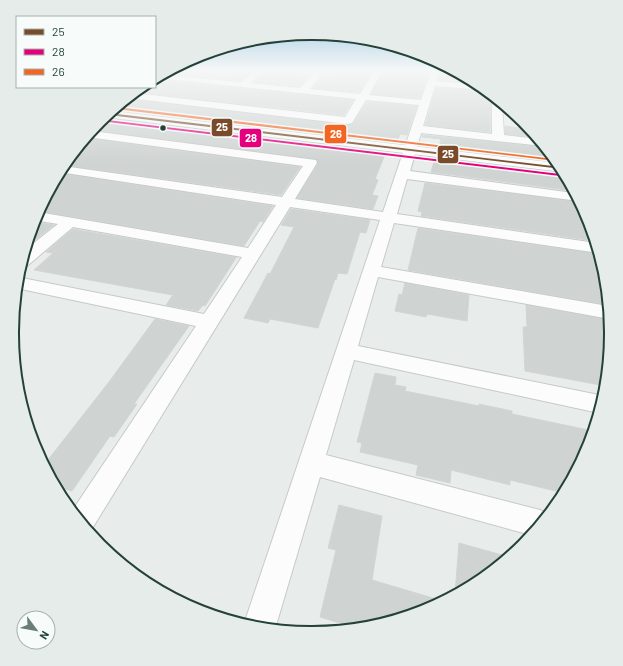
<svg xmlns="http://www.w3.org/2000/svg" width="623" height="666" viewBox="0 0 623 666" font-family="Barlow,sans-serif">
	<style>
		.building { fill: #cfd4d2; stroke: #d1d6d4 }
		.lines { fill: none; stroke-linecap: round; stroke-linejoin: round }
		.street-casing { stroke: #c5cac8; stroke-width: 2 }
		.secondary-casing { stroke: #c3cbc8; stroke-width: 2 }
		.street { fill: #fcfcfc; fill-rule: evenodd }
		.secondary { fill: #fcfcfc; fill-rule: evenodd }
		.bus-1-casing { stroke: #f7fbf9; stroke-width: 3 }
		.bus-2-casing { stroke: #f7fbf9; stroke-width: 3 }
		.bus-3-casing { stroke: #f7fbf9; stroke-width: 3 }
		.bus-1 { fill: #7a4b2a; fill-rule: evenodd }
		.bus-2 { fill: #e5007d; fill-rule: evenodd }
		.bus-3 { fill: #f26522; fill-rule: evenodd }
		.bus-dot { fill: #24423a; stroke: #f7fbf9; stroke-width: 1.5 }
		.rim { fill: none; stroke: #24423a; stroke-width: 2 }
		.line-badge { stroke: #f7fbf9; stroke-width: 1.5 }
		.badge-label { font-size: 11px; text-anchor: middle; font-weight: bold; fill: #fff }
	</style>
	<rect width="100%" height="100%" fill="#e8edeb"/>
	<g class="building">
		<polygon points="173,70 253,70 241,80 166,74"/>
		<polygon points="334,70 373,70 359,92 313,88 322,77 328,77"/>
		<polygon points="384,70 429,71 420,98 371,94"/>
		<polygon points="266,71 305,75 309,75 299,86 254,82"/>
		<polygon points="440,72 458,73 477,83 438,80"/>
		<polygon points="155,80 156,80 353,100 344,115 136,92 143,87 155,87"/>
		<polygon points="436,88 486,91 491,95 490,132 425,125"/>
		<polygon points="127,99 348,125 353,124 367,102 417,106 407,135 400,134 398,140 391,139 390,142 114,110"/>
		<polygon points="104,118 386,152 375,179 378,180 372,195 378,196 373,209 297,198 318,164 316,159 93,130"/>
		<polygon points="505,126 527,129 528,131 532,131 536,137 505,134"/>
		<polygon points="422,135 545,147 556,161 439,148 441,139 422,137"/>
		<polygon points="86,138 87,138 300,167 281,195 64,165"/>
		<polygon points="435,158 564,173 574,191 431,172"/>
		<polygon points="59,173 273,206 263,222 260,221 244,246 39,211"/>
		<polygon points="425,183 580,202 588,219 595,241 421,216 422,212 418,211"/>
		<polygon points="291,209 370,220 366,233 360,232 347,274 338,273 336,280 335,279 318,328 270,319 268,323 244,318 268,273 270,274 294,227 281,225"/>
		<polygon points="34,222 54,225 26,247"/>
		<polygon points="418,228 599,254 605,275 608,305 408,270"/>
		<polygon points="73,229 236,257 236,258 205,306 203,305 198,311 166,305 173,295 34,270 53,253 46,252"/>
		<polygon points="405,283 469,295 467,321 427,314 426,317 395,311 399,294 402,295"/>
		<polygon points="526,305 610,320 611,333 606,386 525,371 523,327 527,327"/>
		<polygon points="155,319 189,326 134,404 137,404 114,437 110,436 72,491 55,486 44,465 109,382"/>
		<polygon points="375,373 396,377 395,385 406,387 405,391 479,406 479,404 512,411 512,414 593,431 588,448 564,493 510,480 510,485 451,470 450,483 416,475 418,465 360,452 362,443 357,442"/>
		<polygon points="339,505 382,516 372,580 443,601 426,610 370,627 356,628 320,617 336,550 328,548"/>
		<polygon points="459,543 509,557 478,582 455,594"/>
	</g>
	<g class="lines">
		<g class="street-casing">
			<polygon id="street" points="256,70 265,70 251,83 300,88 316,70 325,70 310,89 360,94 375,70 383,70 369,95 421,100 431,70 439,70 436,81 479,85 485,90 435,86 423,126 492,134 492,100 495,98 502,104 504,135 538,139 544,146 421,133 410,171 574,193 579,201 407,179 397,214 596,243 599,253 394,223 381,267 608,306 610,319 378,277 358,346 604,396 599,413 354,360 326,455 540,510 549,514 531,535 320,477 275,629 253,627 244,624 380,220 290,207 90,532 72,511 196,326 16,288 17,277 204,314 242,257 73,227 27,266 20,267 25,250 58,224 34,220 38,212 248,248 276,205 59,172 63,166 282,197 303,166 87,137 92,131 316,160 317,163 295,199 383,212 419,105 366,100 352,123 348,124 128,98 134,93 345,117 356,99 155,78 163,75 241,82"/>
		</g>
		<g class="secondary-casing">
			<polygon id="secondary" points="112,111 558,163 563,172 105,117"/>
		</g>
		<use href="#street" class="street"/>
		<use href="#secondary" class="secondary"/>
		<g class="bus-1-casing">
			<polygon id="bus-1" points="109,113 561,167 562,169 108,115"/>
		</g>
		<g class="bus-2-casing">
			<polygon id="bus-2" points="107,120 560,174 562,175 560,176 108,122 107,122"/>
		</g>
		<g class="bus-3-casing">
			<polygon id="bus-3" points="117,107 554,159 556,161 115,109"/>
		</g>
		<use href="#bus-1" class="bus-1"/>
		<use href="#bus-2" class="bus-2"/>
		<use href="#bus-3" class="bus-3"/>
	</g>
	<linearGradient id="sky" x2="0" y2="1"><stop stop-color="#8fc1e3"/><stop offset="0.43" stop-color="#f5f7f6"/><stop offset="1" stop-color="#f5f7f6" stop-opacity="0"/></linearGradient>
	<rect width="623" height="163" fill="url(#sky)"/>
	<circle class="bus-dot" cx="163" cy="128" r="3.5"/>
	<path d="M0 0H623V666H0ZM311 40H312A292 292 0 0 1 604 332V334A292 292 0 0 1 312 626H311A292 292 0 0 1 19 334V332A292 292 0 0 1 311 40Z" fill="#e6ecea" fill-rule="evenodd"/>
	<path class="rim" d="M311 40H312A292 292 0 0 1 604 332V334A292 292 0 0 1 312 626H311A292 292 0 0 1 19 334V332A292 292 0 0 1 311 40Z"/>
	<g class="line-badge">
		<rect x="211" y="118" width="22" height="19" rx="4" fill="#7a4b2a"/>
		<rect x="324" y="124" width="23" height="20" rx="4" fill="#f26522"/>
		<rect x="239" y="128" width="23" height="20" rx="4" fill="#e5007d"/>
		<rect x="437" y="145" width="22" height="19" rx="4" fill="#7a4b2a"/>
	</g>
	<g class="badge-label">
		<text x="222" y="131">25</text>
		<text x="336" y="138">26</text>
		<text x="251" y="142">28</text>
		<text x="448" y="158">25</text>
	</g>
	<rect x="16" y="16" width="140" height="72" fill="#f7fbf9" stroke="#a3b1ad"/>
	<rect x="24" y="29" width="20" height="6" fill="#7a4b2a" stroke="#a3b1ad"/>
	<text x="52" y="36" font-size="12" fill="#24423a">25</text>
	<rect x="24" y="49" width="20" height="6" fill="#e5007d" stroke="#a3b1ad"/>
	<text x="52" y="56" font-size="12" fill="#24423a">28</text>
	<rect x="24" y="69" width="20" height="6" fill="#f26522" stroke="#a3b1ad"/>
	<text x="52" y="76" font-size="12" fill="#24423a">26</text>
	<g transform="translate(36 630) rotate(122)"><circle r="19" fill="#f7fbf9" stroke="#a3b1ad"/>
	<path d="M0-3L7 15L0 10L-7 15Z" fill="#697e78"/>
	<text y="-6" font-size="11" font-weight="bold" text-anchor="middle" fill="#24423a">N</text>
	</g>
</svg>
